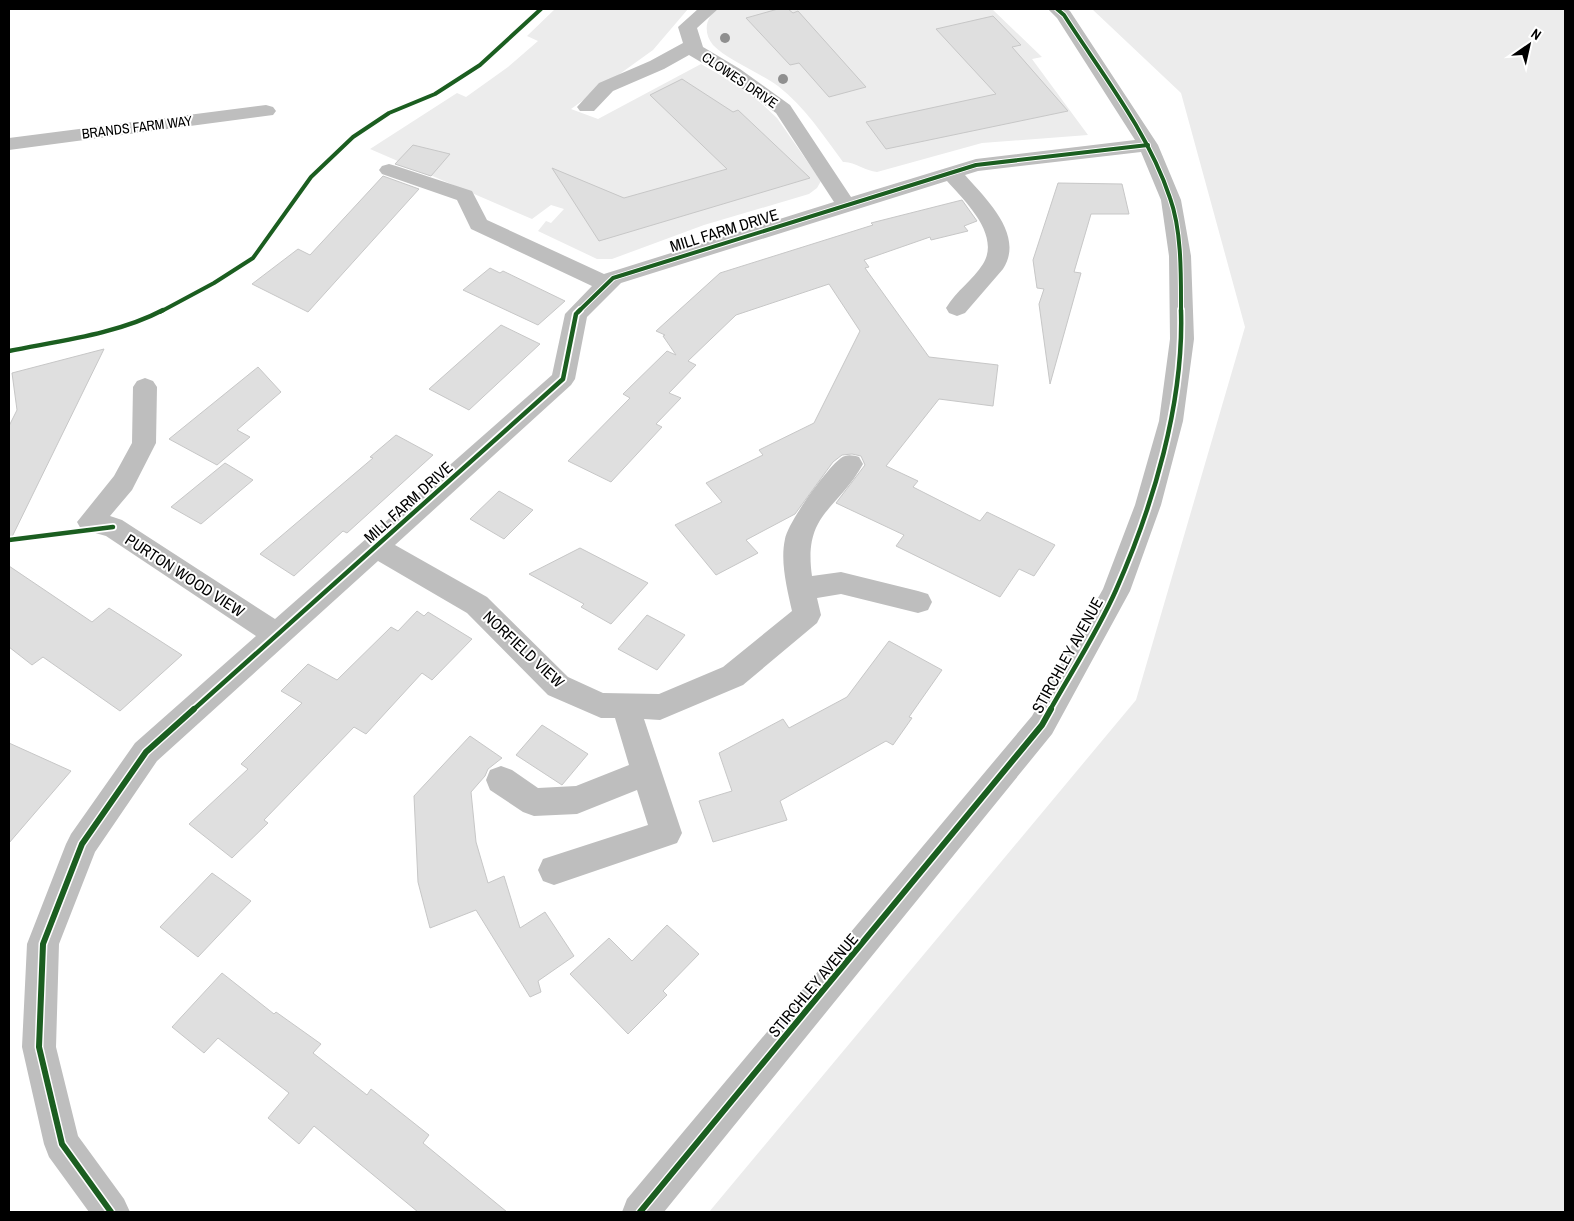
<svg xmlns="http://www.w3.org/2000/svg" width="1574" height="1221" viewBox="0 0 1574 1221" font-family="'Archivo Narrow',sans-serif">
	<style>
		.green { fill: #ececec }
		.building { fill: #dfdfdf; stroke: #c7c7c7 }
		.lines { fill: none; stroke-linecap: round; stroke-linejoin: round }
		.minor { fill: #bebebe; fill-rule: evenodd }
		.cycleway-far2-casing { stroke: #fff; stroke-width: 6 }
		.cycleway-far1-casing { stroke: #fff; stroke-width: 8 }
		.cycleway-casing { stroke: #fff; stroke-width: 9 }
		.cycleway-far2 { stroke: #1b5e20; stroke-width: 4 }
		.cycleway-far1 { stroke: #1b5e20; stroke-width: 4.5 }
		.cycleway { stroke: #1b5e20; stroke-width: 6 }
		.tree { fill: #8f8f8f }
		.labels { text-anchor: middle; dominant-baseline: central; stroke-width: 4; stroke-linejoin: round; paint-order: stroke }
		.far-street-label { font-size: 14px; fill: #000; stroke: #fff }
		.street-label { font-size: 16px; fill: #000; stroke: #fff }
	</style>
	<rect width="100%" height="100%" fill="#fff"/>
	<g class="green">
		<polygon points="555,9 688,9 653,50 571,109 598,119 701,64 748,91 777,118 821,181 817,188 809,194 704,225 612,259 597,259 538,231 546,221 551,223 564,209 551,205 532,219 370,149 457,93 466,97 508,67 538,41 527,36"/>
		<path d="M 718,9 L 992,9 L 1042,57 L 1032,59 L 1088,135 L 982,143 L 877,172 C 865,171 854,161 843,162 C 823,135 805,107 778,86 C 760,73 726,59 713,45 C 703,33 705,17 718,9 Z"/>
		<polygon points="1092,9 1565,9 1565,1212 709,1212 1136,700 1245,327 1181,93"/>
	</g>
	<g class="building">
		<polygon points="778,9 788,9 793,13 798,11 866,87 829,97 799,63 790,65 746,18"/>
		<polygon points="993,16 1021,45 1012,47 1068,111 886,149 866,122 996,94 936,29"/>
		<polygon points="682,79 733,112 738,110 810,178 599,241 552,168 624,198 727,169 650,95"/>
		<polygon points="413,145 450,154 431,176 395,164"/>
		<polygon points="383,176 419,189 308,312 252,284 298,249 310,255"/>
		<polygon points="1058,183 1122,184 1129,214 1091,214 1074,272 1081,273 1050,384 1039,304 1044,289 1037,288 1033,260"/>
		<polygon points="962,200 977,221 964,226 968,231 931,240 930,237 864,260 869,267 865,268 929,357 998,365 993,406 939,399 886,466 918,481 913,487 980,521 987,512 1055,545 1034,576 1019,569 1000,597 896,546 904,535 836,503 865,465 861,456 852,454 842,455 833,462 795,514 746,540 758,553 716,575 675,525 722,502 706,483 763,455 759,450 814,423 860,331 829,284 736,315 688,361 696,365 669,393 681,398 656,424 662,427 611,482 568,461 630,398 623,394 667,351 676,355 663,336 665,335 656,331 720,273 873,225 871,223"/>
		<polygon points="490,268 500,273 503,271 565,301 538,325 463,290"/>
		<polygon points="501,325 540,344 469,410 429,389"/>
		<polygon points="104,349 9,543 9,426 17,410 12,373"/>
		<polygon points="258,367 281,392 237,430 250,437 217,465 169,439"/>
		<polygon points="396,435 433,455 347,533 343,531 294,576 260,554 373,458 370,457"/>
		<polygon points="225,463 253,480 201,524 171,507"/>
		<polygon points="499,491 533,510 504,539 470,519"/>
		<polygon points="580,548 648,583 611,624 581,607 584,604 529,574"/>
		<polygon points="9,566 92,622 109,608 182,655 120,711 43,657 32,665 9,647"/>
		<polygon points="417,611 424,616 428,612 472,639 432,680 422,673 366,734 354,727 264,820 268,823 232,858 189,824 248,769 241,764 302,703 281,691 308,664 337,680 391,627 398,631"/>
		<polygon points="647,615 685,635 657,670 618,649"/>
		<polygon points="889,641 942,670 909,717 912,718 893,745 886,741 780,801 787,820 713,842 699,801 732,791 719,753 783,719 789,728 847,697"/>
		<polygon points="542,725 588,754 562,785 516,755"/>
		<polygon points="470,736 502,758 488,769 485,776 471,792 476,842 488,883 504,876 520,928 545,912 574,956 538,981 541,992 530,997 476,910 430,928 418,882 414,796"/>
		<polygon points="9,743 71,771 9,843"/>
		<polygon points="212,873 251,901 198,957 160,927"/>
		<polygon points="667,925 699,954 663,991 667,995 628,1034 570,974 609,938 632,961"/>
		<polygon points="222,973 274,1014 276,1012 321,1044 313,1053 367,1095 371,1089 429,1135 423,1143 507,1212 418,1212 314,1126 299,1144 268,1118 289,1093 218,1038 204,1053 172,1027"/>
	</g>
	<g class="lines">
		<g class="minor">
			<path d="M 698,9 L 718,9 L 697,28 L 703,47 L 740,69 L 790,105 L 851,197 L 976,159 L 1135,140 L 1057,18 L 1048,9 L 1067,9 L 1070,11 L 1158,145 L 1181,200 L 1191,256 L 1194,339 L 1183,421 L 1161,505 L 1130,591 L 1052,734 L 664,1212 L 622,1212 L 627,1199 L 1032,716 L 1103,589 L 1135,505 L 1159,421 L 1170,339 L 1169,256 L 1161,200 L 1141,152 L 978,171 L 965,175 C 986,199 1025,235 1003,269 L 965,313 L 957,316 L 949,313 L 946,308 C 956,291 973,280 983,264 C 1001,235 965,201 947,181 L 621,283 L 587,317 L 575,379 L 571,385 L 395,545 L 487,597 L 568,677 L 603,693 L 659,694 L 723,667 L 792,611 C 787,588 780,562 785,539 C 788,522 827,468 841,458 C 846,454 853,455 859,457 L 863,464 C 837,511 803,513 812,576 L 841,572 L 918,591 L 928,594 L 932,602 L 928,610 L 918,613 L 841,594 L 817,598 L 821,615 L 817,623 L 743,685 L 660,720 L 644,719 L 682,833 L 677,843 L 554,885 L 543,881 L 538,870 L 543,859 L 648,825 L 637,790 L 577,814 L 534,816 L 523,812 L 490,790 L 486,780 L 490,770 L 501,766 L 512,770 L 538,788 L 576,786 L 629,765 L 615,718 L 601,718 L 548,695 L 467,613 L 378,561 L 157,761 L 95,852 L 59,944 L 56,1047 L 78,1136 L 124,1199 L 130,1212 L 89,1212 L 49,1157 L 44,1144 L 22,1047 L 27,944 L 66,844 L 71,834 L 135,743 L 256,636 L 106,536 L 81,529 L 77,522 L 114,476 L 132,443 L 133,387 L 137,381 L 145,378 L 153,381 L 157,387 L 156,443 L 132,490 L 110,516 L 122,520 L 275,619 L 552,375 L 565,314 L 592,286 L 471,229 L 457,200 L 382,174 L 379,170 L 382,166 L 389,164 L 396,166 L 472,191 L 487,220 L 604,274 L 834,202 L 776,113 L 726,77 L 689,55 L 664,69 L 613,91 L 594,111 L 580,111 L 577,107 L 599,83 L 650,61 L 683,43 L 678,27 Z"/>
			<polygon points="266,105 273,107 276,111 273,115 9,150 9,138"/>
		</g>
		<g class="cycleway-far2-casing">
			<g id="cycleway-far2">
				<path d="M 1057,9 L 1064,15 C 1102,74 1148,132 1170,198 C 1182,231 1181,277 1181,312"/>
				<polyline points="160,312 214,283 253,258 311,177 353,137 389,113 435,94 480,65 541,9"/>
				<polyline points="578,312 613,278 976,165 1148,145"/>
			</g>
		</g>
		<g class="cycleway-far1-casing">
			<g id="cycleway-far1">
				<path d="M 9,351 C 58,341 118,334 163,310"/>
				<polyline points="9,540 113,527"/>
				<polyline points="193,710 563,379 576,314 580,310"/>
				<path d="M 1050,710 C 1072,671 1098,631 1116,590 C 1153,506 1184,403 1181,310"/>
			</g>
		</g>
		<g class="cycleway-casing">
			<g id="cycleway">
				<polyline points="111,1212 62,1144 39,1047 43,944 82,844 146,752 194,709"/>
				<polyline points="640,1212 1042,725 1051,709"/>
			</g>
		</g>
		<use href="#cycleway-far2" class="cycleway-far2"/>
		<use href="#cycleway-far1" class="cycleway-far1"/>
		<use href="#cycleway" class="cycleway"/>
	</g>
	<g class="tree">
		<circle cx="725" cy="38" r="5"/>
		<circle cx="783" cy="79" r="5"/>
	</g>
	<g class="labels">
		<g class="far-street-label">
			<text transform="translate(740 80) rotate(34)">CLOWES DRIVE</text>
			<text transform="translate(137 127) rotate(-7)">BRANDS FARM WAY</text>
		</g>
		<g class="street-label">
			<text transform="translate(724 230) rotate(-17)">MILL FARM DRIVE</text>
			<text transform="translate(408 502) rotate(-42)">MILL FARM DRIVE</text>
			<text transform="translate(185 575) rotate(33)">PURTON WOOD VIEW</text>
			<text transform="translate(524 649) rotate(43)">NORFIELD VIEW</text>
			<text transform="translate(1067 655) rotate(-61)">STIRCHLEY AVENUE</text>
			<text transform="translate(813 985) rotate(-50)">STIRCHLEY AVENUE</text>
		</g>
	</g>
	<rect width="1574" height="1221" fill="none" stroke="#000000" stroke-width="20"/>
	<g transform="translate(1529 45) rotate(34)" stroke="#ffffff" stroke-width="4" paint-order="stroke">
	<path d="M0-4L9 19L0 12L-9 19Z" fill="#000000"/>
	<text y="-8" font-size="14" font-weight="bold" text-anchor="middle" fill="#000000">N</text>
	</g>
</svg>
